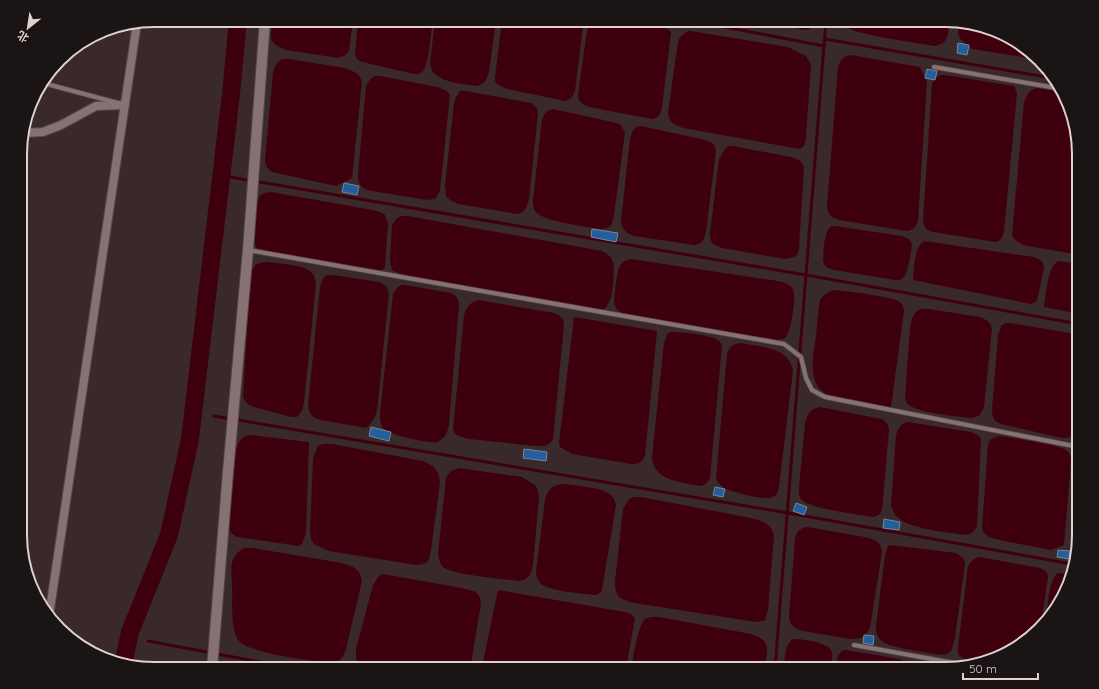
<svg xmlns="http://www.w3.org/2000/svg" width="1099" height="689" viewBox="0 0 1099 689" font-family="Quicksand,'Noto Sans SC',sans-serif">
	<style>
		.water { fill: #3e000d }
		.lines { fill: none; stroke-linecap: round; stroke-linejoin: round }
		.stream { stroke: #3e000d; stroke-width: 3 }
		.river { stroke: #3e000d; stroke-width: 18 }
		.building { fill: #225f9f; stroke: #798593 }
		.service-casing { stroke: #554748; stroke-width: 5.5 }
		.minor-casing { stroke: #554748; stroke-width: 10 }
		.tertiary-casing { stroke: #554748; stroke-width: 12 }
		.service { stroke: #867273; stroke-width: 4 }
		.minor { stroke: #867273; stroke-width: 8 }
		.tertiary { stroke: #867273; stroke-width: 10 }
		.rim { fill: none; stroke: #ddd1d2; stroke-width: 2 }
	</style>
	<rect width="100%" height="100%" fill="#3a292a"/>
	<g class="water">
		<path d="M 273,20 L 353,20 L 349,51 L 346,55 L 338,58 L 286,50 C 267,42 270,38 273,20 Z"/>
		<path d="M 358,20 L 433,20 C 431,30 429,64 423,71 C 421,74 417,74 414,74 L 362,62 L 357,59 L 355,54 Z"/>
		<path d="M 435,20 L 496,20 L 489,72 C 487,79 485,84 477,86 C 465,84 444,83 435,74 C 431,71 431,67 430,63 Z"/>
		<path d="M 502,20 L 582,20 L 583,25 L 575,91 C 573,97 570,100 565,101 L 507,89 L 497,84 L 495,81 L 495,77 Z"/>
		<path d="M 592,20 C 608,20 662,19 671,32 L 662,107 C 661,114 659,118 652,119 L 589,107 C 582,104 578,102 578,95 L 587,31 L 590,23 Z"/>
		<path d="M 755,20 L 816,20 C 814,26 811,30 805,30 Z"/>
		<path d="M 842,20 L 945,20 L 950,21 C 948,33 949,44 935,46 C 919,43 854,35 845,26 C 844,24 843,22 842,20 Z"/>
		<path d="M 959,22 L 988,27 L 1019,42 L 1035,59 L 972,49 C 959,37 957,41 959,22 Z"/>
		<path d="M 689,31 L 697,32 L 788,47 L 806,56 L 809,61 L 811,65 L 806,137 C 805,146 804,150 794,148 L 683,128 C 673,124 669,123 668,112 L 678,42 C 680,36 683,34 689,31 Z"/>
		<path d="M 851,55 L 920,67 L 927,82 L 918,221 C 916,227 913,230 907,231 L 839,220 C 830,216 828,215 827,206 L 838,67 C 840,60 844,56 851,55 Z"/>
		<path d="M 282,59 L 289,59 L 345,68 C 353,71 360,73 362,82 L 352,178 L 336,186 L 272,172 C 267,168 266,166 265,160 L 273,73 C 274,67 276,63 282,59 Z"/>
		<path d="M 940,75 L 945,75 L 1014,86 L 1017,93 L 1004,232 C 1002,238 1001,241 995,242 L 933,232 C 926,230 924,227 923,220 L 932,84 L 934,80 Z"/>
		<path d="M 376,76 L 380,76 L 438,87 L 447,91 L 450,95 L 440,191 L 435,199 L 427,200 L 372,191 C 361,188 358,186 358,174 L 366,86 C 369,81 370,78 376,76 Z"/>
		<path d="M 1038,88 L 1062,92 L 1079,145 L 1079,255 L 1023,245 C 1018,242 1014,241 1012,235 L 1024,102 C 1027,94 1030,89 1038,88 Z"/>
		<path d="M 460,91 L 466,91 L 531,103 C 536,106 537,108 538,113 L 529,199 C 527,207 525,213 517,214 L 458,204 L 450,200 L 446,196 L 445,185 L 454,103 L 456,97 Z"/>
		<path d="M 553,109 L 617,123 L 621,125 L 625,133 L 614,215 C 612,225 611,229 600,229 C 587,227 542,221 536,212 C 533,209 533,204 533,200 L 542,119 C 545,113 547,110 553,109 Z"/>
		<path d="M 641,126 L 706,140 L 712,143 L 715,146 L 716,151 L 706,232 C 704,240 702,245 694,245 L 634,236 C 626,233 622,230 621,221 L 630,139 C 632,132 633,127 641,126 Z"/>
		<path d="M 728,146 L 733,146 L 791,157 C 797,159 802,160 804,167 L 799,247 L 798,253 L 795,257 L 785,259 L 722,248 C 713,244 710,244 710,233 L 719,159 L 725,149 Z"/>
		<path d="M 271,192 L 373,210 L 380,212 L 385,215 L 388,224 L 385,267 L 382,270 L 378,271 L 260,251 C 255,247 254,245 254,239 C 255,229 254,202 261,195 C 264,192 267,193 271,192 Z"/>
		<path d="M 402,216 L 408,216 L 602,251 C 610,255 613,258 614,268 C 613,281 614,305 601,311 L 402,275 L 392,270 L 390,260 L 392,225 C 395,220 397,217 402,216 Z"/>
		<path d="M 832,226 L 835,226 L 902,236 C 907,238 911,239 912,245 C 911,252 908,272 904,277 C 901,280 898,280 895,280 L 834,270 C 828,268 824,267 823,260 C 824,251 823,231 832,226 Z"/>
		<path d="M 924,241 L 1034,257 L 1042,261 L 1044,268 L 1037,301 L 1031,304 L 913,280 C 914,269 914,247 924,241 Z"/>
		<path d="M 631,259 L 778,281 C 783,282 789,284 792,288 C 793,289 794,292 794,294 C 795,301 791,332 786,337 C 784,339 781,339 778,340 L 627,315 C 620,312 615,310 614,302 C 615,293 616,269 622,263 C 625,260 628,260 631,259 Z"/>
		<path d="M 1058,261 L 1079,264 L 1079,314 L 1044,307 C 1046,295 1047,268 1058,261 Z"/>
		<path d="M 267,262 C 279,264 302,264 311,272 C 315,275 315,279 316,284 L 304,403 L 302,411 L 297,417 L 291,417 L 250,406 L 245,401 L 243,396 L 250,277 C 253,266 255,263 267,262 Z"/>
		<path d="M 327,275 L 333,275 L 379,282 C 385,285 388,287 389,294 L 377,411 C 374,419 372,423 366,428 L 321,420 C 312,417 309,415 308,405 L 320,287 L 323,278 Z"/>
		<path d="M 401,285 L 406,285 L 451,293 C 456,296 459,298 459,305 L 449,424 C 448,429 447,435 443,438 C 442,439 439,441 438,442 C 429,444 389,435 383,428 C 380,424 380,418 380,413 L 393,294 L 398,287 Z"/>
		<path d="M 835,290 L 843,291 C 853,292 894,297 900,302 C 903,305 904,308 904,311 L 891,407 C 876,404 834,400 823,392 C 807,379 814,353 816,336 C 817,324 818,312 820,300 C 824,294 828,292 835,290 Z"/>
		<path d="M 478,300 L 554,313 C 560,315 564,319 564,325 L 553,439 C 548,447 544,446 535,446 L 469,439 L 461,437 L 455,434 L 453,429 L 464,315 C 467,307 470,302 478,300 Z"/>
		<path d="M 921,309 L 929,309 L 980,317 C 986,320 990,321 992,328 L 984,407 C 981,414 979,417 971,418 C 951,415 925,415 907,404 L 905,397 L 910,328 C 912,319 912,313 921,309 Z"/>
		<path d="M 574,317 L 657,331 L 645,456 C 641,463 639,464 631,464 L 572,454 L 560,447 L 559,443 Z"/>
		<path d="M 1006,323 L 1010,323 L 1070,333 L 1079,336 C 1079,354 1082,422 1073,434 C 1071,438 1067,438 1062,438 L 1005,425 C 996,423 992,420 992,410 L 998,335 L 1002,325 Z"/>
		<path d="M 672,332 C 682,332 707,335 716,339 C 719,341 721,342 722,346 L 710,478 C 707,483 706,485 700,486 C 681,482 653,481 652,457 L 664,343 L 668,333 Z"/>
		<path d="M 741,343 C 761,347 789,347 793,371 L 779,486 C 778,490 778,495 773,497 C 766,501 731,492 724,488 C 720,485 718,482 716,478 L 727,354 C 730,346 732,344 741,343 Z"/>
		<path d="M 820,407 L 882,419 C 887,422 888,424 889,429 L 883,501 C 882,510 882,516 872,517 C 858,514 810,509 802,500 C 799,497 799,493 799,488 L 805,423 C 808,414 809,409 820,407 Z"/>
		<path d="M 908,422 L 971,432 L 979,436 L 981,439 L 977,526 C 974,532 972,534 966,535 C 946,532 912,530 897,517 C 894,514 893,509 891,506 L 896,435 C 899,427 900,424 908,422 Z"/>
		<path d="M 250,435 L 309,442 L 306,533 L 302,544 L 299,546 L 237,537 L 231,533 L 229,528 L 229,521 L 236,450 C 238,442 241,436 250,435 Z"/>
		<path d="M 998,436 C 1009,437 1059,445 1066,450 C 1070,453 1071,457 1071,462 L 1064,545 L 1051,550 L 999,540 L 989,537 L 984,533 L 982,528 L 988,445 L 990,440 Z"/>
		<path d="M 323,444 L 332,444 L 423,461 L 433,466 L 438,473 L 440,482 L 431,550 C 429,561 429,564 416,565 L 329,551 L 314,544 L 311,539 L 310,532 L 313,458 L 318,446 Z"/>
		<path d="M 1079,457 L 1079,544 L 1076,553 C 1072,548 1071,544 1071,539 L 1078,459 Z"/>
		<path d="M 459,468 L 522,477 L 535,485 L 538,491 L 539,497 L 533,565 C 531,574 529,580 519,581 C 505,579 449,575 442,566 C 439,562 439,558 438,554 L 446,478 L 451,471 Z"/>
		<path d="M 564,484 C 576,486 604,487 612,496 C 615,499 615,502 616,505 L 602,590 L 600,593 L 596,595 C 585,594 547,591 540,583 C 537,580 536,575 536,571 L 545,500 C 549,488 552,485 564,484 Z"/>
		<path d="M 634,497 L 641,497 L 746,517 C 754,519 768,521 772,530 C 773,531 773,534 774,536 L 768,610 L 765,620 L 762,621 L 756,622 L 634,603 C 619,599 615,597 615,581 L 623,509 L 629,499 Z"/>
		<path d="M 807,527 L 865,537 C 874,539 881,541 882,552 L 870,628 L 867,633 L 861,638 L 850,639 L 803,631 L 797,629 L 793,626 L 790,622 L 789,617 L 795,538 C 797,531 800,528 807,527 Z"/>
		<path d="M 890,545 L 956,553 C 961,556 964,558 965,563 L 955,638 L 951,651 L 947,654 L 941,655 C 929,653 892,648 883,642 C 877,637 876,633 876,626 L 885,555 L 888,546 Z"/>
		<path d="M 244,548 L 253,548 L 342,563 C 352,566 360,568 362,581 L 346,649 C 342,659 341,662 330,663 C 312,660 244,654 237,638 C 230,623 233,599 232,583 C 231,569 229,556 244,548 Z"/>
		<path d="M 980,557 L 1040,568 C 1045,570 1047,572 1048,577 L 1041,624 L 1012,651 L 973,663 L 967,661 L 962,658 L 958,654 L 958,647 L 968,566 C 971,561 974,558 980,557 Z"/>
		<path d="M 1058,573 L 1069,574 L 1057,609 L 1046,619 C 1048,607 1048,580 1058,573 Z"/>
		<path d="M 383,574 L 462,588 C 473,591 481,591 481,604 L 470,669 L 363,669 C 356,664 356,658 356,649 L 373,585 L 379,576 Z"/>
		<polygon points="498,590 625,612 631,614 635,618 626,669 484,669 483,662"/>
		<path d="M 651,617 L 659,617 L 751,634 C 773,641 767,650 764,669 L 631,669 C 633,659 638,625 645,619 C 647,618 649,618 651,617 Z"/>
		<path d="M 793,639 C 801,639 827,642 831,650 C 834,655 831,663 831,669 L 784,669 C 785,659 784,645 793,639 Z"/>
		<polygon points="843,650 846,650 899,659 911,664 914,669 835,669 838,655"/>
		<polygon points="927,665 933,665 954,668 922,669"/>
	</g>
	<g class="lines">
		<g class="stream">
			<polyline points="688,20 824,46"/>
			<polyline points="825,39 1052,78"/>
			<polyline points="230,177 806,275 1079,324"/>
			<polyline points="214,416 788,513 1072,564"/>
			<polyline points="148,641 298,669"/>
			<polyline points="775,669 826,20"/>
		</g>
		<polyline class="river" points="123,665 130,632 169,535 190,439 231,94 238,20"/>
	</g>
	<g class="building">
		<polygon points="958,43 969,45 967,55 957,53"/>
		<polygon points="927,69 937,71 935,80 925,78"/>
		<polygon points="344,183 359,186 357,195 342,192"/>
		<polygon points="592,229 618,233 616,242 591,237"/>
		<polygon points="371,427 391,432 389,441 369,436"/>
		<polygon points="524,449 547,452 546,461 523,458"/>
		<polygon points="715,487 725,489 723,497 713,495"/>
		<polygon points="796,503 807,507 804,515 793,511"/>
		<polygon points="884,519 900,522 899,530 883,528"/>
		<polygon points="1058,550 1070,551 1069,559 1057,557"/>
		<polygon points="864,635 874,636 873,645 863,643"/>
	</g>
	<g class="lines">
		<g class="service-casing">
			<g id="service">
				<polyline points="934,67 1062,89"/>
				<polyline points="43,83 118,103"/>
				<polyline points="248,250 784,344 801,357 806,378 812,390 825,397 1079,447"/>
				<polyline points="854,645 965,665"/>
			</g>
		</g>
		<g class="minor-casing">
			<g id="minor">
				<polyline points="22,133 43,132 61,125 96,106 125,105"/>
				<polyline points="49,616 137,23"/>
			</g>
		</g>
		<g class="tertiary-casing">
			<polyline id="tertiary" points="212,669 228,472 248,250 265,20"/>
		</g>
		<use href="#service" class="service"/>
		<use href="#minor" class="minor"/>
		<use href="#tertiary" class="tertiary"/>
	</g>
	<path d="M0 0H1099V689H0ZM154 27H945A127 127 0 0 1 1072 154V535A127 127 0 0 1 945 662H154A127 127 0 0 1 27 535V154A127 127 0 0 1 154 27Z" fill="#1b1414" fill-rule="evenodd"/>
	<path class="rim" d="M154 27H945A127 127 0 0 1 1072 154V535A127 127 0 0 1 945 662H154A127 127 0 0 1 27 535V154A127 127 0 0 1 154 27Z"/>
	<g transform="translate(28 28) rotate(210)" stroke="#1b1414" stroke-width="3" paint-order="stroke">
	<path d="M0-3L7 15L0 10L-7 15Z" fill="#ddd1d2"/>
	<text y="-6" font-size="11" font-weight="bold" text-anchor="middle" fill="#ddd1d2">北</text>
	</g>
	<path d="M963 673v6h75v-6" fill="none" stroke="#ddd1d2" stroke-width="2"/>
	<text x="969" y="673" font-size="12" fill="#ddd1d2" stroke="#1b1414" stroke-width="3" paint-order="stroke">50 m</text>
</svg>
